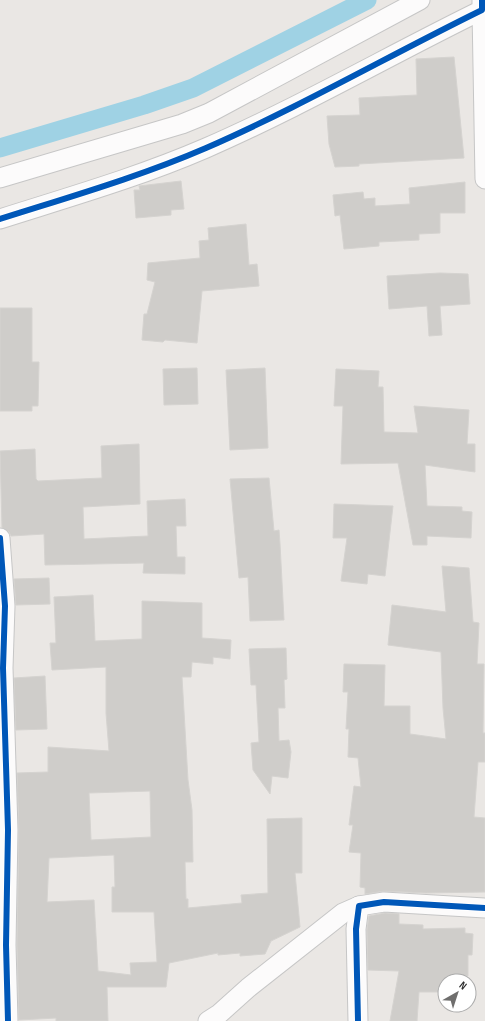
<svg xmlns="http://www.w3.org/2000/svg" width="485" height="1021" viewBox="0 0 485 1021" font-family="'Sofia Sans Condensed',sans-serif">
	<style>
		.lines { fill: none; stroke-linecap: round; stroke-linejoin: round }
		.canal { stroke: #9fd2e4; stroke-width: 19 }
		.building { fill: #cfcdca; stroke: #d5d3d0; fill-rule: evenodd }
		.street-casing { stroke: #c6c6c6; stroke-width: 21 }
		.street { stroke: #fcfbfb; stroke-width: 19 }
		.cycleway-casing { stroke: #fff; stroke-width: 8 }
		.cycleway { stroke: #0057b8; stroke-width: 6 }
	</style>
	<rect width="100%" height="100%" fill="#eae7e4"/>
	<g class="lines">
		<polyline class="canal" points="0,148 144,105 193,88 367,0"/>
	</g>
	<g class="building">
		<polygon points="454,57 464,158 359,164 359,166 335,167 329,144 327,116 360,115 359,98 417,95 416,59"/>
		<polygon points="181,181 184,209 171,210 171,215 136,218 134,190 140,190 139,186"/>
		<polygon points="465,182 465,213 440,213 440,233 419,234 419,240 379,242 379,246 344,249 340,215 335,216 333,195 363,192 364,199 375,198 375,206 410,204 409,188"/>
		<polygon points="246,224 249,265 257,264 259,286 202,291 197,343 165,340 163,342 142,340 144,314 147,314 155,282 147,280 148,263 200,258 199,241 209,240 208,228"/>
		<polygon points="440,273 468,274 470,304 440,306 442,335 429,336 427,306 389,309 387,276"/>
		<polygon points="0,308 32,308 32,362 39,362 38,406 32,406 32,411 0,411"/>
		<polygon points="197,368 198,404 164,405 163,369"/>
		<polygon points="265,368 268,448 230,450 226,370"/>
		<polygon points="336,369 379,371 378,387 383,387 384,432 418,433 414,406 469,410 467,444 475,444 475,472 425,465 427,506 462,507 462,511 472,512 471,538 427,536 427,545 413,545 398,463 341,464 343,406 334,406"/>
		<polygon points="139,444 140,504 83,507 84,539 148,536 147,501 185,499 186,526 176,526 177,557 185,557 185,574 143,573 144,563 45,565 44,534 11,536 9,532 2,528 0,451 35,449 36,479 38,481 102,478 101,446"/>
		<polygon points="269,478 274,531 279,530 280,544 284,620 250,621 248,577 239,578 230,479"/>
		<polygon points="334,504 393,506 385,576 368,574 367,584 341,581 347,538 333,538"/>
		<polygon points="442,566 469,568 473,622 479,623 477,664 484,664 483,733 485,733 485,762 478,762 474,817 485,818 485,892 426,893 384,891 365,894 365,888 360,887 361,853 349,852 353,825 349,825 354,786 361,787 358,758 348,757 349,729 346,729 348,692 343,692 344,664 385,665 384,706 410,706 410,734 446,739 443,708 441,652 388,645 392,605 446,612"/>
		<polygon points="49,578 50,604 16,605 14,579"/>
		<path d="M 93,595 L 95,641 L 142,639 L 142,601 L 202,603 L 202,638 L 231,640 L 230,659 L 213,657 L 213,664 L 192,662 L 191,677 L 182,677 L 188,780 L 192,810 L 193,862 L 185,862 L 186,899 L 188,899 L 188,908 L 242,903 L 241,895 L 268,893 L 267,819 L 302,818 L 302,873 L 295,873 L 300,927 L 271,941 L 265,954 L 240,956 L 240,953 L 218,955 L 218,953 L 169,963 L 166,987 L 107,987 L 108,1021 L 56,1021 L 56,1018 L 19,1020 L 17,945 L 19,830 L 17,773 L 48,772 L 48,747 L 109,751 L 106,713 L 106,667 L 52,670 L 50,643 L 56,643 L 54,597 ZM 150,791 L 151,837 L 91,840 L 89,793 ZM 114,855 L 115,887 L 112,887 L 112,912 L 154,912 L 157,962 L 130,963 L 131,975 L 98,971 L 94,900 L 47,902 L 49,858 Z"/>
		<polygon points="286,648 287,679 284,680 285,708 278,708 279,741 289,740 291,752 288,778 272,776 270,794 253,770 251,743 259,742 256,685 251,685 249,649"/>
		<polygon points="45,676 47,729 16,730 14,678"/>
		<polygon points="385,913 399,914 399,924 423,925 423,929 465,928 465,933 473,934 472,955 468,955 468,976 452,976 452,981 445,981 445,992 419,992 417,1021 390,1021 399,971 368,970 367,930 369,916"/>
	</g>
	<g class="lines">
		<g class="street-casing">
			<g id="street">
				<polyline points="482,10 485,179"/>
				<polyline points="0,178 182,124 209,113 420,0"/>
				<path d="M 0,219 C 69,197 139,177 206,148 C 300,107 390,55 482,10 L 482,0"/>
				<polyline points="0,538 5,606 3,668 8,830 6,945 8,1021"/>
				<polyline points="208,1021 219,1014 248,988 343,913 359,906"/>
				<polyline points="358,1021 356,929 359,906 384,902 485,908"/>
			</g>
		</g>
		<use href="#street" class="street"/>
		<g class="cycleway-casing">
			<g id="cycleway">
				<path d="M 0,219 C 69,197 139,177 206,148 C 300,107 390,55 482,10 L 482,0"/>
				<polyline points="0,538 5,606 3,668 8,830 6,945 8,1021"/>
				<polyline points="358,1021 356,929 359,906 384,902 485,908"/>
			</g>
		</g>
		<use href="#cycleway" class="cycleway"/>
	</g>
	<g transform="translate(457 993) rotate(39)"><circle r="19" fill="#ffffff" stroke="#ababab"/>
	<path d="M0-3L7 15L0 10L-7 15Z" fill="#6f6e6d"/>
	<text y="-6" font-size="11" font-weight="bold" text-anchor="middle" fill="#2d2d2d">N</text>
	</g>
</svg>
